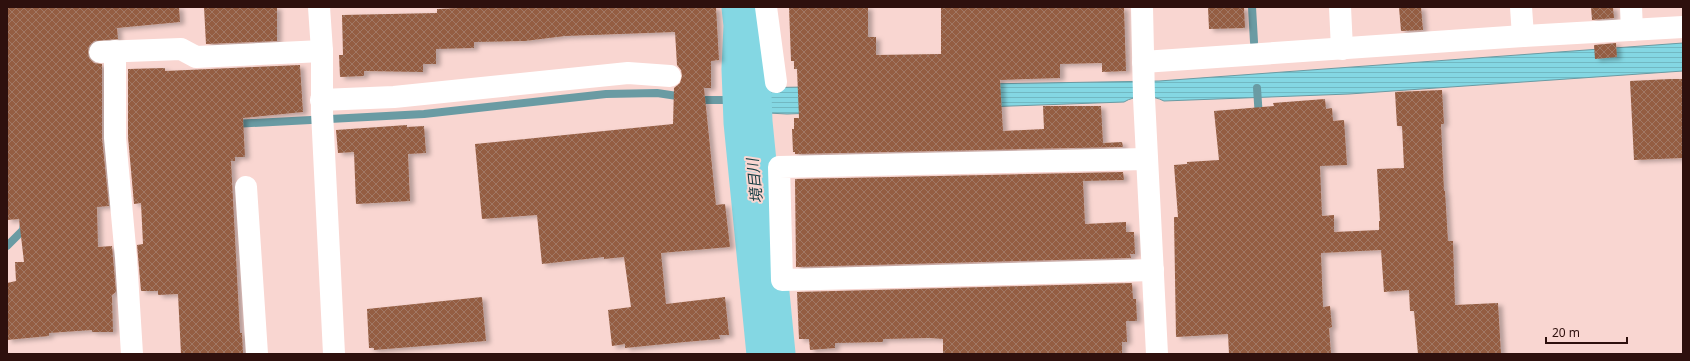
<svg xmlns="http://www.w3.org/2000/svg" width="1690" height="361" viewBox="0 0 1690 361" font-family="'Noto Sans','Noto Sans JP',sans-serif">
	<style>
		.water { fill: url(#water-rules); stroke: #6a9ba3 }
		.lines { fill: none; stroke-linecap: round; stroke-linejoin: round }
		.stream { stroke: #6a9ba3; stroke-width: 8 }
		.river { stroke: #84d7e3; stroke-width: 49 }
		.building { fill: url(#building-cross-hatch); filter: url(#shadow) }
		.minor { stroke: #fff; stroke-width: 22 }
		.labels { text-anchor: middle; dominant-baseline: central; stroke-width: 4; stroke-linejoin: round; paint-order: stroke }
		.water-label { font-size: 15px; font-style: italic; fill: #153d42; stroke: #f9d6d1 }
	</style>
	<defs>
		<pattern id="water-rules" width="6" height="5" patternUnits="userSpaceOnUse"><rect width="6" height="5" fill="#84d7e3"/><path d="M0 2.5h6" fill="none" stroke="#72b8c2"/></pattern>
		<pattern id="building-cross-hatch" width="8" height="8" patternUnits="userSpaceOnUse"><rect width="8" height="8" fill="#945d42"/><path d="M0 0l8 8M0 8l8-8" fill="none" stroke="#a17865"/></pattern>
		<filter id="shadow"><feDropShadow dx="4.5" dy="2.5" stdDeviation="2" flood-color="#0004"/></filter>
	</defs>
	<rect width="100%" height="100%" fill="#f9d6d1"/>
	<path class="water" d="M 1683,43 L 1683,71 L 1349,94 L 1164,101 C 1153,95 1135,95 1124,102 L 787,114 L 748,112 L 747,88 L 1159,81 Z"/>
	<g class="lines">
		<g class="stream">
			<polyline points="1252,7 1254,42"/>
			<polyline points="1257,88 1259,118"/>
			<polyline points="695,99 703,100 757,100"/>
			<polyline points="233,124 424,114 606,94 657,93 684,97"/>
			<polyline points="7,246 23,230 24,223"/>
		</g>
		<polyline class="river" points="746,7 748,25 746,69 748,122 771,354"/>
	</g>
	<g class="building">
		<polygon points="7,7 179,7 180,22 117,28 118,39 94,41 89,46 88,52 89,58 94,63 102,64 102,138 109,206 97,207 98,247 112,246 116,292 112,295 113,332 92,332 92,330 49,333 49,336 7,340 7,283 16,281 15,262 24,262 19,219 7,220"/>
		<polygon points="204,7 277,7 277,41 206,44"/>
		<polygon points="478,7 716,7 719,60 711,61 711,88 704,88 716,205 725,204 730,247 661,253 666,304 725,297 729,335 719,335 720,339 685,342 625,348 625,344 612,346 608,310 631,307 624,257 604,259 604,257 542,264 537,215 482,219 475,144 673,124 674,88 680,83 682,76 681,70 677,65 675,32 565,36 525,41 474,42 474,48 436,49 436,64 423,64 423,72 364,71 364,76 340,77 339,55 343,55 342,15 437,13 437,9"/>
		<polygon points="789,7 868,7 868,37 876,37 876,55 941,54 941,7 1124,7 1126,71 1102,72 1102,63 1060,64 1060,78 1000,80 1003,131 1044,129 1043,106 1101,106 1103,143 1122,142 1123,147 795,154 795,152 793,152 792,129 794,129 794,118 799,118 797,69 794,69 794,61 791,61"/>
		<polygon points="1208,7 1244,7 1245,28 1209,29"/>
		<polygon points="1399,7 1421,7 1423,30 1401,31"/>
		<polygon points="1591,7 1613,7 1614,18 1592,20"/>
		<polygon points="1616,43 1617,57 1595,59 1594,45"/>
		<polygon points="300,65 303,112 243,118 245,157 235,157 235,161 231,161 240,333 242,333 243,354 181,354 178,294 158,295 158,291 141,291 137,245 143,244 141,203 134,204 128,137 128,69 165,68 165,71"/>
		<polygon points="1671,79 1683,79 1683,158 1634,160 1630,81"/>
		<polygon points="1442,90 1444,124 1441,124 1444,191 1445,191 1448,241 1453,241 1455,305 1498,303 1501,354 1418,354 1414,311 1410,311 1409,290 1384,292 1381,250 1321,253 1323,307 1330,306 1332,327 1329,328 1331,354 1229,354 1228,334 1176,337 1174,217 1178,217 1174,165 1187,164 1187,162 1219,160 1214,111 1274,106 1273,103 1325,99 1326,109 1332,108 1333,121 1344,120 1347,165 1320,166 1322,216 1334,215 1334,232 1379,230 1379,221 1380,221 1377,169 1404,168 1402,126 1397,126 1395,92"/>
		<polygon points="407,125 407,127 424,126 426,153 408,154 410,201 356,204 354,152 338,153 336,130"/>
		<polygon points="1123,172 1124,180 1083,181 1085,224 1126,222 1126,232 1134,232 1135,254 1130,254 1131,258 796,267 795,179"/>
		<polygon points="1132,283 1133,299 1136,299 1137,321 1126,321 1127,342 1122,342 1122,354 943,354 943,339 930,338 883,339 883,342 835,343 835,348 810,350 809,339 799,339 797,292"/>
		<polygon points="482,297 486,341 374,350 374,348 369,348 367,309"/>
	</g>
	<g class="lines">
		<g class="minor">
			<polyline points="319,7 322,51 322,112 334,354"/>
			<polyline points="766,7 776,82"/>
			<polyline points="1142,7 1144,98 1157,354"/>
			<polyline points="1340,7 1342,49"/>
			<polyline points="1521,7 1523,36"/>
			<polyline points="1631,7 1632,30"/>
			<polyline points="115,51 115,138 126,258 132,354"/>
			<polyline points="100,52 181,49 196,57 322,51"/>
			<polyline points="1143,62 1523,36 1683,27"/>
			<polyline points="321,100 394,97 628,73 670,76"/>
			<polyline points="1147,159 779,167 782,280 1153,270"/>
			<polyline points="246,187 257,354"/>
		</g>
	</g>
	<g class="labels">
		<g class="water-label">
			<text transform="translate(754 181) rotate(-96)">境目川</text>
		</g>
	</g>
	<rect width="1690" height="361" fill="none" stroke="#2e100d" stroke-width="16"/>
	<path d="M1546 337v6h81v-6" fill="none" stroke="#2e100d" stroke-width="2"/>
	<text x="1552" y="337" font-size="12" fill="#2e100d" stroke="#f9d6d1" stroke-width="3" paint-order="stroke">20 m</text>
</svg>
